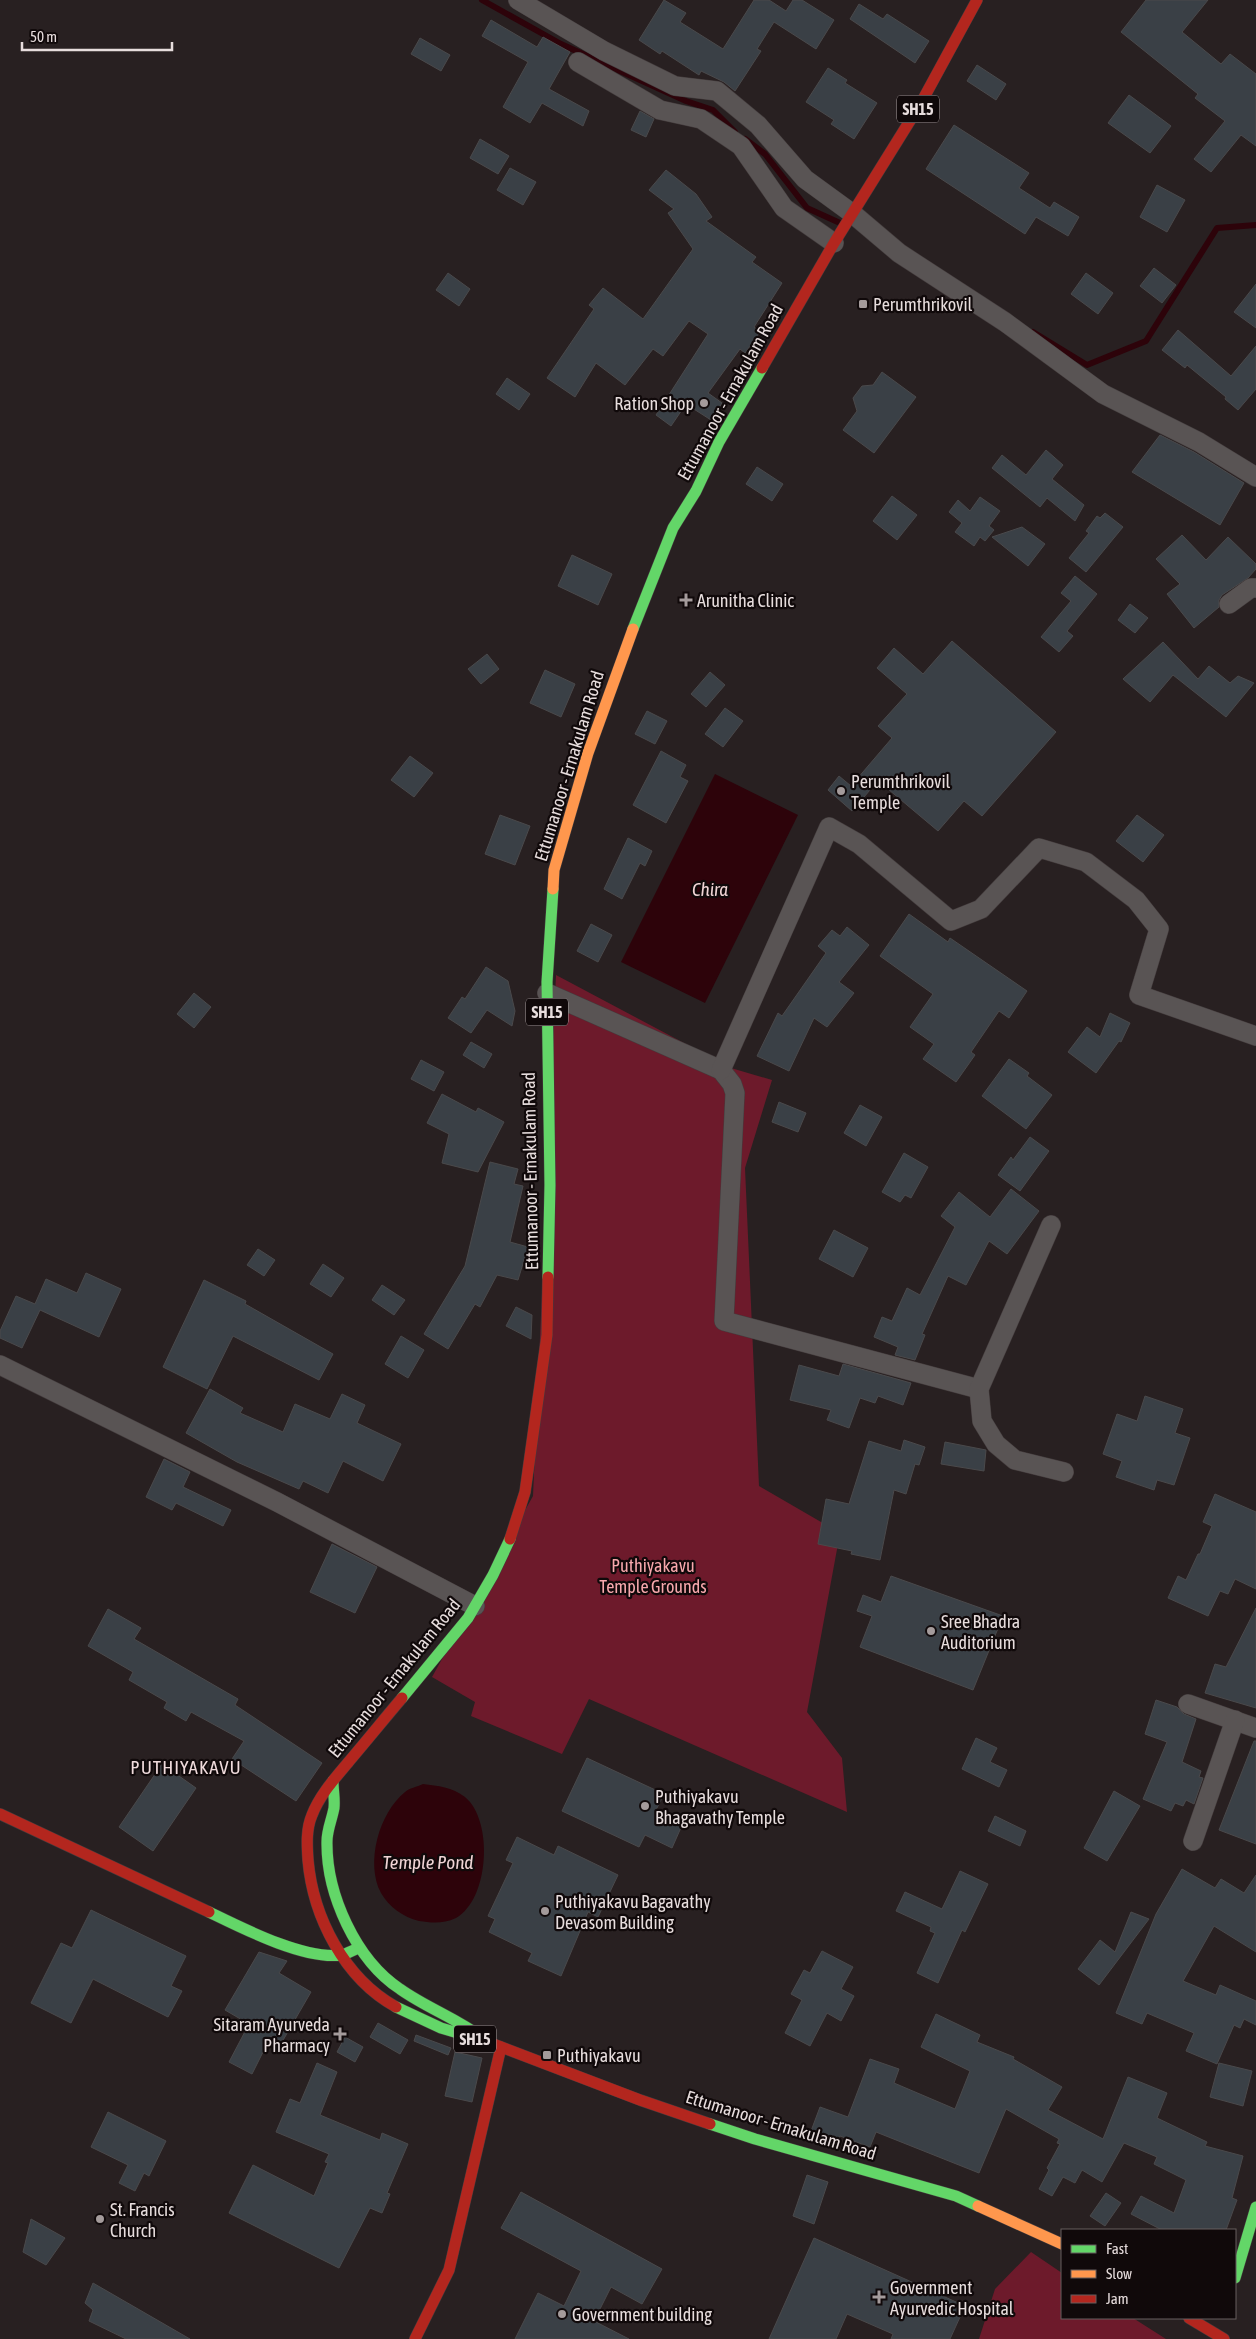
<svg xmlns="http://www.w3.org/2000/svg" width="1256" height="2339" viewBox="0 0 1256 2339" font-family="'Asap Condensed',sans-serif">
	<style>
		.green { fill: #6d1a2b }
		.water { fill: #2d030a }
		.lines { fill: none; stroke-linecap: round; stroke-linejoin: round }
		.stream { stroke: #2d030a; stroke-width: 6 }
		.building { fill: #3a4046; stroke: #4a494b }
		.street-casing { stroke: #443c3d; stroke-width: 20 }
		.fast-casing { stroke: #443c3d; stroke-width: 12 }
		.slow-casing { stroke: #443c3d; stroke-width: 12 }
		.jam-casing { stroke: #443c3d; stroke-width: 12 }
		.street { stroke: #595454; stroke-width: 19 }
		.fast { stroke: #63d668; stroke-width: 11 }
		.slow { stroke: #ff974d; stroke-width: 11 }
		.jam { stroke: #b3261e; stroke-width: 11 }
		.poi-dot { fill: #a49b9b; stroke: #10090a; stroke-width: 2 }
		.labels { text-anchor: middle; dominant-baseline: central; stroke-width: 4.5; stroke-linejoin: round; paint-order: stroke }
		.shield { fill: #10090a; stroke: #a69d9e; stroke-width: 1 }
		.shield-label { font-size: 16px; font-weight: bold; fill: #e7dddd }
		.poi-label { font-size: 18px; fill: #e7dddd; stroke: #10090a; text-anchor: start }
		.street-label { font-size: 18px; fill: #e7dddd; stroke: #10090a }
		.park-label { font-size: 18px; fill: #f8a8ad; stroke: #10090a }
		.water-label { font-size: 19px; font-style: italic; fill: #f0d4d5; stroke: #10090a }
		.neighbourhood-label { font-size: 19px; letter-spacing: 1px; fill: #efdadb; stroke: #10090a }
	</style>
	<rect width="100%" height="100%" fill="#282021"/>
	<g class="green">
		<polygon points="556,975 731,1068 772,1080 745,1168 759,1486 840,1533 807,1712 842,1758 847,1812 589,1699 562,1754 471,1716 475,1702 432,1677 533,1496"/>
		<polygon points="1031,2252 1062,2273 1062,2318 1133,2318 1166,2339 979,2339 995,2289"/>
	</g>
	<g class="water">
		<polygon points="715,774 798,815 705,1003 621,962"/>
		<path d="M 423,1784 C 438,1786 452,1787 465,1797 C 494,1821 489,1900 456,1918 C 443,1924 432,1923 419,1921 C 403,1917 389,1907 381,1893 C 365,1863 379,1813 405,1792 C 409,1788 417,1787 423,1784 Z"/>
	</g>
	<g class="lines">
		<g class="stream">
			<polyline points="482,0 561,44 686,101 713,110 735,132"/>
			<polyline points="745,139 765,154 807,208 840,223"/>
			<polyline points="1033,332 1087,365 1146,341 1217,228 1256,225"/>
		</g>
	</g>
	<g class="building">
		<polygon points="664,0 686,13 680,22 723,49 754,0 769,0 786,11 793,0 802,0 834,20 816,49 774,22 757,49 761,51 735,91 724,82 701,71 699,75 662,51 660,54 639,40"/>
		<polygon points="1146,0 1208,0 1182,32 1221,64 1230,54 1256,74 1256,146 1241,135 1211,172 1194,159 1225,121 1195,98 1198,94 1121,32"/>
		<polygon points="859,4 883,19 887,14 929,41 915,63 850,19"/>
		<polygon points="491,20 537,47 543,37 570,52 549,89 589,111 583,126 542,103 530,123 503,107 528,62 482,36"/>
		<polygon points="420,38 450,55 441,71 411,54"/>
		<polygon points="977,65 1006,84 996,100 967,81"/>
		<polygon points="828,68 847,80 845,83 877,103 854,139 831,124 834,120 806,102"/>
		<polygon points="1129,95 1171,126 1150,153 1108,123"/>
		<polygon points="640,111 654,119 646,137 631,130"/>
		<polygon points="954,125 1029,173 1019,188 1050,208 1054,202 1079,217 1068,236 1036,217 1025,234 926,169"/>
		<polygon points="480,139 509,156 498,174 470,158"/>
		<polygon points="510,168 536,182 523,205 497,190"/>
		<polygon points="666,170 696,194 712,217 706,221 756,257 752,262 782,283 754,327 760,332 745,353 740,349 708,393 722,403 711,420 686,404 671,426 656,415 708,334 689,321 663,356 653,349 625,385 596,363 575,397 547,378 594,309 589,305 603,288 643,319 693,249 668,213 674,209 649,190"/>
		<polygon points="1157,185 1185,200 1167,232 1140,217"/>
		<polygon points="1154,268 1176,285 1162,303 1140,286"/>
		<polygon points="448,273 470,289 459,306 436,290"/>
		<polygon points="1086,273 1113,293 1098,314 1071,294"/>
		<polygon points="1256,284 1256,328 1234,312"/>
		<polygon points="1178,330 1231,376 1256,346 1256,389 1238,410 1225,399 1226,397 1187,365 1185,368 1162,350"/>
		<polygon points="882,372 916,397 874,453 843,430 857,411 853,398 862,386 873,385"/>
		<polygon points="507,378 530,394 519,410 496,394"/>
		<polygon points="1160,435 1194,452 1244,483 1220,525 1132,472"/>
		<polygon points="1046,450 1063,465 1052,479 1084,505 1075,521 1047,498 1040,507 992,468 1002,455 1026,475"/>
		<polygon points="757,467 783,484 772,501 746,484"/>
		<polygon points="892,496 917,515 897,540 873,521"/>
		<polygon points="980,497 1000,511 989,526 994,530 985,541 980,537 974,546 955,532 962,523 949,512 958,500 970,511"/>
		<polygon points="1105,513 1123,527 1086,572 1069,558 1089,533 1086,531 1097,516 1100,518"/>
		<polygon points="1022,527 1045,544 1028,566 992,537"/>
		<polygon points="1182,535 1206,560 1228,537 1256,564 1256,569 1248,578 1222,595 1219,600 1219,607 1194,628 1167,594 1180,584 1156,559"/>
		<polygon points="572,555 612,574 598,605 558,586"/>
		<polygon points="1075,576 1097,594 1067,631 1073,636 1059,652 1041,637 1071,601 1061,593"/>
		<polygon points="1130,604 1148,618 1135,633 1118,620"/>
		<polygon points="952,641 1056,732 982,816 964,801 938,831 882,784 880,787 876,783 852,811 828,790 839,776 851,786 892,738 878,726 907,694 877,668 894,648 923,674"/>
		<polygon points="1163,642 1198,679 1209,666 1230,683 1238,676 1254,683 1226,717 1173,675 1150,702 1123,679"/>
		<polygon points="487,654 499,669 481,684 468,669"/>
		<polygon points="545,670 575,684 561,717 530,703"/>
		<polygon points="710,672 725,685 706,707 691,694"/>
		<polygon points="725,708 743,721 723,747 705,734"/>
		<polygon points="647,711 667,721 655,744 635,734"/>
		<polygon points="661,751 686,765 680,777 688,781 666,823 633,805"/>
		<polygon points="410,756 433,773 414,797 391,780"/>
		<polygon points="500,815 530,826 515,865 485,854"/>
		<polygon points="1137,815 1164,835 1143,862 1116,841"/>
		<polygon points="628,838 652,851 645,866 640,863 622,899 604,889"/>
		<polygon points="909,914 948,942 950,938 1027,991 1009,1018 999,1011 971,1052 975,1055 956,1082 923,1059 934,1044 910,1027 933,994 880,956"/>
		<polygon points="591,924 612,935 598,962 577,951"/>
		<polygon points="847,927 869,945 839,982 854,993 827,1027 814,1018 789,1071 757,1056 778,1013 782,1016 826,953 818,946 832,930 840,936"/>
		<polygon points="486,967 508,981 515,1011 512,1026 487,1010 471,1033 448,1018 462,997 465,999"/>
		<polygon points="194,993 211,1007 194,1028 177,1014"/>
		<polygon points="1110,1013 1130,1023 1121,1042 1119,1041 1096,1073 1068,1052 1087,1027 1100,1037"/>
		<polygon points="471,1042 492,1054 484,1068 463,1055"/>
		<polygon points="1009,1059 1029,1073 1027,1076 1052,1095 1026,1129 982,1096"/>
		<polygon points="421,1060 444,1072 434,1091 411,1079"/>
		<polygon points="442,1094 476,1112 478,1108 504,1122 478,1172 442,1163 449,1134 427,1123"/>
		<polygon points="779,1102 806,1113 798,1132 772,1122"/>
		<polygon points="860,1105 882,1117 866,1146 844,1133"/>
		<polygon points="1030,1137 1049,1151 1020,1191 998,1175 1011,1157 1013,1160"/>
		<polygon points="904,1153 928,1167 911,1198 905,1195 900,1202 882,1192"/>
		<polygon points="490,1162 518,1169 514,1184 523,1186 510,1242 528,1247 518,1280 497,1275 480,1307 475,1304 448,1349 424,1334 465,1266"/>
		<polygon points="1011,1189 1039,1211 1007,1254 989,1241 966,1285 948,1276 922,1334 925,1335 915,1360 895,1355 898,1347 874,1337 882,1317 892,1321 907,1288 920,1295 955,1227 941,1216 959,1192 990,1217"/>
		<polygon points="834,1230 868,1248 853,1277 819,1259"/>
		<polygon points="258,1249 275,1260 264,1276 247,1265"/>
		<polygon points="323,1264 344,1278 331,1297 310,1284"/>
		<polygon points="86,1273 121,1289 99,1337 40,1310 22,1348 0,1338 0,1331 16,1296 35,1304 46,1279 77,1293"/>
		<polygon points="204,1280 246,1301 245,1304 333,1354 319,1380 233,1336 207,1389 163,1367"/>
		<polygon points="382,1285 405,1300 394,1315 372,1300"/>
		<polygon points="516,1307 532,1315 531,1339 506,1326"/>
		<polygon points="401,1336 424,1350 408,1378 385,1364"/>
		<polygon points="843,1364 911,1383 903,1405 878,1396 875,1403 860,1398 849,1428 827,1420 831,1410 790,1400 799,1365 839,1376"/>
		<polygon points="210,1389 243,1408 240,1413 283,1432 295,1404 330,1419 342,1394 365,1405 357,1423 401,1444 383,1481 343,1461 328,1493 303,1481 299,1489 237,1462 186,1433"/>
		<polygon points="1145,1396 1183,1409 1175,1433 1190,1438 1174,1485 1157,1480 1154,1490 1116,1477 1122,1461 1103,1454 1117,1414 1137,1421"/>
		<polygon points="904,1440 925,1447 919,1465 915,1464 906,1494 894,1490 880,1560 851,1554 852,1551 818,1544 826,1499 849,1504 869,1441 901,1451"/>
		<polygon points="945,1442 986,1450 984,1471 941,1464"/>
		<polygon points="164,1459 190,1472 183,1487 231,1510 223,1526 176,1503 172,1510 146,1497"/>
		<polygon points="1215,1494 1256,1512 1256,1589 1235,1579 1228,1594 1220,1591 1208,1616 1168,1598 1178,1576 1186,1580 1198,1554 1200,1554 1212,1526 1203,1522"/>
		<polygon points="332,1544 377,1567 355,1613 310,1592"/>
		<polygon points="891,1576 1003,1616 973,1690 860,1647 872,1616 857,1611 863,1595 881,1602"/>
		<polygon points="1256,1608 1256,1708 1205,1693 1215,1664 1226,1667"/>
		<polygon points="108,1609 141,1628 134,1639 238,1699 235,1705 322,1763 296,1801 232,1759 244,1741 191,1712 186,1721 164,1708 167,1702 129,1680 133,1672 88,1646"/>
		<polygon points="1156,1700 1177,1707 1184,1714 1196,1719 1182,1762 1201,1771 1199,1777 1203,1778 1194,1804 1186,1800 1183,1806 1175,1803 1171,1811 1143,1799 1167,1742 1145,1734"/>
		<polygon points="976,1738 997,1748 990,1762 1007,1770 999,1787 962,1769"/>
		<polygon points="1254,1741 1256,1741 1256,1844 1219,1830"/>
		<polygon points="587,1758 664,1794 656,1810 683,1823 672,1848 645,1835 639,1847 562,1811"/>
		<polygon points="162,1764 196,1788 153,1851 119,1827"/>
		<polygon points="1114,1791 1140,1806 1107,1861 1084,1848"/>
		<polygon points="995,1816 1026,1831 1020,1846 988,1831"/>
		<polygon points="517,1837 554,1855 558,1846 618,1875 598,1917 588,1912 561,1976 528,1961 532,1953 489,1932 495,1919 488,1916 513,1863 506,1860"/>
		<polygon points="1182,1869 1215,1888 1221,1879 1244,1893 1256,1875 1256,1952 1214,1926 1183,1981 1216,1995 1220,1985 1256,2001 1256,2025 1244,2019 1240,2028 1234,2025 1217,2064 1186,2051 1194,2033 1147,2013 1142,2024 1116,2013 1156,1914"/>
		<polygon points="960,1871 988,1884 965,1932 962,1930 938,1983 917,1973 935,1933 930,1931 931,1927 896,1911 905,1892 942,1909"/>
		<polygon points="91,1910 186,1956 171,1986 182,1991 168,2017 93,1979 71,2023 31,2003 61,1943 72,1948"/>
		<polygon points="1131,1912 1149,1919 1099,1985 1078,1969 1100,1940 1115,1952"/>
		<polygon points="822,1951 853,1967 841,1989 854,1996 841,2021 827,2013 810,2046 785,2033 802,2000 791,1994 804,1970 810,1973"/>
		<polygon points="259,1952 287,1961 279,1973 311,1992 282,2042 271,2036 252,2074 229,2062 249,2024 225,2010"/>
		<polygon points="936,2014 980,2035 977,2042 1014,2057 1013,2059 1062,2087 1048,2110 1103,2139 1128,2077 1167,2093 1157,2118 1207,2142 1205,2146 1243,2156 1232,2198 1237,2200 1226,2230 1162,2230 1131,2214 1141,2196 1174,2213 1186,2180 1154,2164 1157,2157 1124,2143 1102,2182 1082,2170 1075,2183 1063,2177 1052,2196 1039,2189 1049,2170 1047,2168 1060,2144 1057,2143 1059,2139 1006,2109 979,2173 876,2132 870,2147 840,2136 838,2141 811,2131 820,2107 848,2117 870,2059 899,2069 894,2083 955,2109 970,2071 921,2047"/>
		<polygon points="378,2023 408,2040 400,2054 370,2037"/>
		<polygon points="416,2035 451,2048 448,2055 414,2041"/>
		<polygon points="345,2037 363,2047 355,2062 337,2052"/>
		<polygon points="455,2052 482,2058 472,2102 445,2096"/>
		<polygon points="317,2063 337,2072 320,2115 380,2140 382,2133 408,2144 387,2193 390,2194 382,2213 370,2208 339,2268 229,2213 253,2165 314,2196 328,2163 325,2162 329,2154 276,2132 290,2099 300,2103"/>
		<polygon points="1219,2063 1252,2071 1243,2106 1210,2097"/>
		<polygon points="108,2112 166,2141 149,2176 144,2173 135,2191 119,2183 128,2165 91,2147"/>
		<polygon points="807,2175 828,2182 814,2224 793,2216"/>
		<polygon points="521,2192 662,2269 642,2304 611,2287 594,2321 629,2339 515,2339 538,2293 564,2306 581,2271 501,2228"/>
		<polygon points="1106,2193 1121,2203 1105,2226 1090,2216"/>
		<polygon points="31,2219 65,2238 46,2265 23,2252"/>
		<polygon points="814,2238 965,2306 950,2339 891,2339 893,2334 847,2314 836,2339 769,2339"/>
		<polygon points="93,2283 190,2339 126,2339 89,2321 93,2310 85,2303"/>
	</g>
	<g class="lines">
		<g class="street-casing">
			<g id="street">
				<polyline points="518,0 604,51 675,86 717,91 758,125 805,179 853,214 899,253 1005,322 1103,394 1199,442 1256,477"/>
				<polyline points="578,62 660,110 701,119 741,146 784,208 834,243"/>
				<polyline points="1229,604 1251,588 1256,588"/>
				<polyline points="547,993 721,1070 732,1084 735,1093 724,1321 979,1389"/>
				<polyline points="721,1070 829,827 859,844 951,921 981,909 1039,848 1086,862 1136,900 1159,929 1139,995 1256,1036"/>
				<polyline points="1051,1225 979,1389 982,1421 996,1444 1015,1460 1064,1472"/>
				<polyline points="0,1365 277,1502 475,1606"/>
				<polyline points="1188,1704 1256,1728"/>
				<polyline points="1193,1841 1235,1720"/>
			</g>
		</g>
		<g class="fast-casing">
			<g id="fast">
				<polyline points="633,629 673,528 696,491 719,442 762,368"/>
				<polyline points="548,1277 550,1185 547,982 553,889"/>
				<polyline points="402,1698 468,1618 493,1575 510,1539"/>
				<path d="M 333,1781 C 333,1790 335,1799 334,1808 C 332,1819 327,1830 327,1841 C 326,1894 356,1960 400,1989 C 428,2009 461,2020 488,2042 L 441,2028 L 396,2007"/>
				<path d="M 209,1912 C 242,1928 304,1960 341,1955 C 347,1954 353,1950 359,1948"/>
				<polyline points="710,2124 755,2139 956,2196 978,2206"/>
				<polyline points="1235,2278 1256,2207"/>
			</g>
		</g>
		<g class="slow-casing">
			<g id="slow">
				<polyline points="553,889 554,870 588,753 633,629"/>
				<polyline points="978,2206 1062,2244"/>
			</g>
		</g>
		<g class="jam-casing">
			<g id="jam">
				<polyline points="762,368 834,243 921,103 977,0"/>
				<polyline points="510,1539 525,1492 547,1335 548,1277"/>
				<polyline points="0,1814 209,1912"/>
				<path d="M 396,2007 C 344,1978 313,1917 308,1860 C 307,1845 306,1829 312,1815 C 320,1794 337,1776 351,1759 C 368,1739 385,1718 402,1698"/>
				<polyline points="488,2042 640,2100 710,2124"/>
				<polyline points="1189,2318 1224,2339"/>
				<polyline points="415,2339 449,2270 501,2047"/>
			</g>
		</g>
		<use href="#street" class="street"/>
		<use href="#fast" class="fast"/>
		<use href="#slow" class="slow"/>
		<use href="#jam" class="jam"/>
	</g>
	<g class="poi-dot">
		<rect x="858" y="299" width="10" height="10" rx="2.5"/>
		<circle cx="704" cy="403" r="5"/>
		<path d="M683.5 592.5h5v5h5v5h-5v5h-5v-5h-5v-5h5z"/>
		<circle cx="841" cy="791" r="5"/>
		<circle cx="931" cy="1631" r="5"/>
		<circle cx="645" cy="1806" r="5"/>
		<circle cx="545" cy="1911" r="5"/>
		<path d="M337.5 2026.5h5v5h5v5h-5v5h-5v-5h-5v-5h5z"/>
		<rect x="542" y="2050" width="10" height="10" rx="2.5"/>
		<circle cx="100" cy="2219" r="5"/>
		<path d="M876.5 2289.5h5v5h5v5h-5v5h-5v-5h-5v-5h5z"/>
		<circle cx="562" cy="2314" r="5"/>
	</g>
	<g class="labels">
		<g class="shield">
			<rect x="897" y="95.5" width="42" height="27" rx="4"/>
			<rect x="526" y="998.5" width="42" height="27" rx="4"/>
			<rect x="454" y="2025.5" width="42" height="27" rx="4"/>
		</g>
		<g class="shield-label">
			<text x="918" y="109">SH15</text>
			<text x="547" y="1012">SH15</text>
			<text x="475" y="2039">SH15</text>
		</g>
		<g class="poi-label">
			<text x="873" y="304">Perumthrikovil</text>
			<text x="694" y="403" text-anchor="end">Ration Shop</text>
			<text x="697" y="600">Arunitha Clinic</text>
			<text x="851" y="781">Perumthrikovil<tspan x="851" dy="21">Temple</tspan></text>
			<text x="941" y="1621">Sree Bhadra<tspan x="941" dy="21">Auditorium</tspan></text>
			<text x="655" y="1796">Puthiyakavu<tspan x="655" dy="21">Bhagavathy Temple</tspan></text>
			<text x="555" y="1901">Puthiyakavu Bagavathy<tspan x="555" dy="21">Devasom Building</tspan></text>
			<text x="330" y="2024" text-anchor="end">Sitaram Ayurveda<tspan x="330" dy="21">Pharmacy</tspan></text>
			<text x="557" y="2055">Puthiyakavu</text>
			<text x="110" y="2209">St. Francis<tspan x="110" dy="21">Church</tspan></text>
			<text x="890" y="2287">Government<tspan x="890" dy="21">Ayurvedic Hospital</tspan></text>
			<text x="572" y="2314">Government building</text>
		</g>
		<g class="street-label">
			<text transform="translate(730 392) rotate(-61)">Ettumanoor - Ernakulam Road</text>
			<text transform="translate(569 766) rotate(-73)">Ettumanoor - Ernakulam Road</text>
			<text transform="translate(530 1171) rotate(-91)">Ettumanoor - Ernakulam Road</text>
			<text transform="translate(394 1678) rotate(-51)">Ettumanoor - Ernakulam Road</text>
			<text transform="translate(781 2125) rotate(17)">Ettumanoor - Ernakulam Road</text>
		</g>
		<g class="park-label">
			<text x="653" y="1565">Puthiyakavu<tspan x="653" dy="21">Temple Grounds</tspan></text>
		</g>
		<g class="water-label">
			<text x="710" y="889">Chira</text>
			<text x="428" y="1862">Temple Pond</text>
		</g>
		<g class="neighbourhood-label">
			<text x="186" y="1767">PUTHIYAKAVU</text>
		</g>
	</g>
	<rect x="1061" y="2229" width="175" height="90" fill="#10090a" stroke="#665e5e"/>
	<rect x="1071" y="2245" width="25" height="8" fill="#63d668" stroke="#665e5e"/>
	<text x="1106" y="2254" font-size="15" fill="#e7dddd">Fast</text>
	<rect x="1071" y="2270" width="25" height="8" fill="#ff974d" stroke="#665e5e"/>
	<text x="1106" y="2279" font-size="15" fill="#e7dddd">Slow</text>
	<rect x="1071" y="2295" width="25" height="8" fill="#b3261e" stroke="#665e5e"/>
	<text x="1106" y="2304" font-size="15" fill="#e7dddd">Jam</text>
	<path d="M22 42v8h150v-8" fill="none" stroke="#e7dddd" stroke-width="2.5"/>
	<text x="30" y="42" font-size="15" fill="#e7dddd" stroke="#10090a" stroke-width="4" paint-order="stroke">50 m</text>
</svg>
